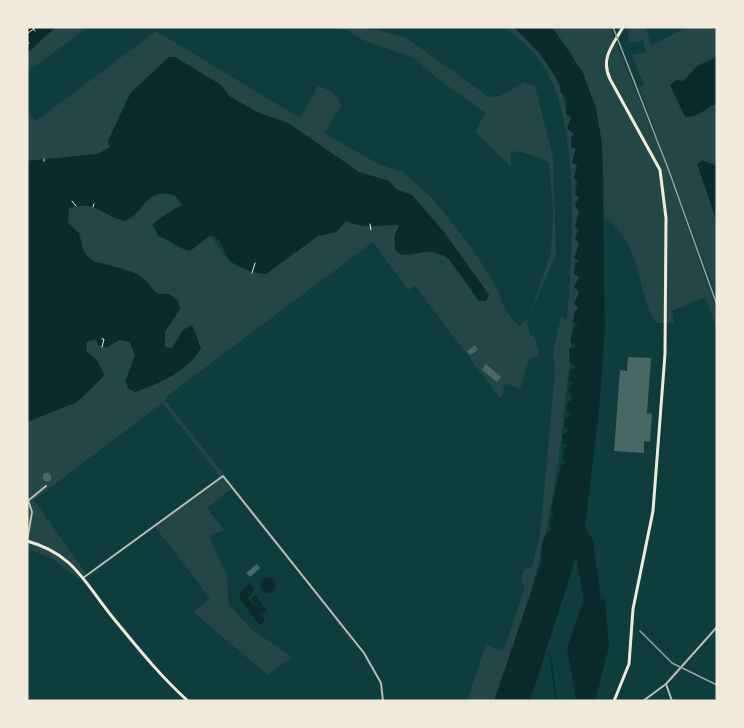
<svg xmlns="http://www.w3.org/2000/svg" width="744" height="728" viewBox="0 0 744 728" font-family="'Roboto Serif',serif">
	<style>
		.green { fill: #244646 }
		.water { fill: #0a2a2b }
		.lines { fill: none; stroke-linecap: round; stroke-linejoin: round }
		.stream { stroke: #0a2a2b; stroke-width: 1.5 }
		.building { fill: #486865 }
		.path { stroke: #f1e9da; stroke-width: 1 }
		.minor { stroke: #b8beb3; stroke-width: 2 }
		.secondary { stroke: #f1e9da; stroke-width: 3 }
		.rail { stroke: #97a49c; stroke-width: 1.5 }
	</style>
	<rect width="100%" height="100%" fill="#0f3d3e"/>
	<g class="green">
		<polygon points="54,27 88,27 27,72 27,53"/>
		<path d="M 331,27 L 363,27 L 405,37 L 489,97 L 500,96 L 524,82 L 535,86 L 553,157 L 556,254 L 527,322 L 530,335 L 534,336 L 539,351 L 538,356 L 529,359 L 520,389 L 505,383 L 501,399 L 415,286 L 408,290 L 373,242 L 166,397 L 165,400 L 354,638 L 350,640 L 320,599 L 231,489 L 207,508 L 224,530 L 209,536 L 227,576 L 228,603 L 251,629 L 292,657 L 268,675 L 193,612 L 210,598 L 155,527 L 218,481 L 219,475 L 162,403 L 34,500 L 86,574 L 79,579 L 50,557 L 27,549 L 27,422 L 77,402 L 96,359 L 87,352 L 86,342 L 94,338 L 98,345 L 106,348 L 119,340 L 130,342 L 135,355 L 125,381 L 128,388 L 135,392 L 173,376 L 195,358 L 164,348 L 159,295 L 85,256 L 67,223 L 69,208 L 88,205 L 125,221 C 144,212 145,186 175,196 L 182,206 C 175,207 157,220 152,225 L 158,236 C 170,240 177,248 189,251 L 210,235 L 230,262 L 251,272 L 266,274 L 317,236 L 335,232 L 346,221 C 366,229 376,226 397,225 L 399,227 L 395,234 L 395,251 C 410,262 424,247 440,254 C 456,260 468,287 478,301 L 485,301 L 489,295 L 444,232 L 412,195 L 396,189 L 389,181 L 359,172 L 288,123 L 257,112 L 229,96 L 220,85 L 169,57 L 130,93 L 108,141 L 110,148 L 97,154 L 27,161 L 27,111 L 36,121 L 156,31 L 300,118 L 318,86 C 328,89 339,95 341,106 L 324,133 L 380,165 L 403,172 L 432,198 L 472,248 L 497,288 L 505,310 L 519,326 L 529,317 L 551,252 L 553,213 L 549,163 L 537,157 L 518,151 L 510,153 L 511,167 L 475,131 L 486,113 L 434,76 L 414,58 L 363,40 L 349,31 Z"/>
		<path d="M 504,27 L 514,27 C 539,51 564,78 566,113 L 571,118 L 575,134 L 571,138 L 571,147 L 576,149 L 572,162 L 577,165 L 575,194 L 579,198 L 575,205 L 579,213 L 575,227 L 579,229 L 576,233 L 579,245 L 575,259 L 579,261 L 577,263 L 580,293 L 574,303 L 579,309 L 573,321 C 566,401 559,479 540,557 C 528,605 510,654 494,701 L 467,701 L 486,644 L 500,651 L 504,650 L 525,586 L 521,580 L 524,570 L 532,567 L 540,535 L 555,371 L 553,352 L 561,316 L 567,320 C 572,251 582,131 545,69 C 536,52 519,38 504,27 Z"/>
		<path d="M 551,27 L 610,27 L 667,169 L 717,311 L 717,323 L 715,324 L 705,297 L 672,311 L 674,323 L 657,323 L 650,313 C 637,278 637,239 604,217 C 604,155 604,103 568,49 C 563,42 558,33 551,27 Z"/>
		<polygon points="628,27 646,27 651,46 687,27 717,27 717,298 639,87 644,85 632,55 646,52 643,40 629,43"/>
	</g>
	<g class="water">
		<polygon points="27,27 56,27 27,53"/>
		<path d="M 514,27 L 551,27 L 554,30 L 583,73 L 596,108 L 602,144 L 605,329 L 599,411 L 585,526 L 593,541 L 601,600 L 605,599 L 609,647 L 595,701 L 576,700 L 567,649 L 584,599 L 576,557 L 530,701 L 494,701 L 542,560 C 539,552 543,534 551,530 L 550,518 L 554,515 L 551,511 L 561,465 L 565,462 L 562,459 L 564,448 L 568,446 L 562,442 L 562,435 L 570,430 L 564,427 L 565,419 L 572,415 L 567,411 L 567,403 L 573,399 L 568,392 L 570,385 L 574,383 L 569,380 L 569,371 L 576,367 L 570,363 L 569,348 L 577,347 L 570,342 L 574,328 L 578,325 L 573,321 L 575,311 L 579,309 L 574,303 L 579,293 L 574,287 L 579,277 L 574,274 L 575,264 L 579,261 L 574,258 L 579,245 L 575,238 L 579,230 L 575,227 L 579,213 L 575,205 L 579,197 L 575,194 L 578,181 L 574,178 L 577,165 L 572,162 L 576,149 L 571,147 L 571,138 L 574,134 L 567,128 L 571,118 L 566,114 L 567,101 L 560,91 L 561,86 L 542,56 Z"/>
		<path d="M 169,57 L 175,57 L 221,85 L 229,96 L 257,112 L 288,123 L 359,172 L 389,181 L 396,189 L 412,195 L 444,232 L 489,295 L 486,301 L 479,300 L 447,257 L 429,251 L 402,255 L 396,250 C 394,241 393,235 399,227 L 397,225 C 375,224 369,230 346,221 L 336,232 L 318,236 L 266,274 L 252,272 L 231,262 L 219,240 L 211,235 L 190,251 C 178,248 171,240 159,236 L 153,225 C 157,220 176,207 183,205 L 175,195 C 146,186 145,212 125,221 C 102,216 97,200 69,208 L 68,223 L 79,233 C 83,246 81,252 93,261 C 105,265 134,270 143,278 C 155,287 149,295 169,294 L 178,301 L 180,309 L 165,332 L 165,347 L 172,348 L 183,330 L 192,325 L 201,348 C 187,371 161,383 135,392 L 128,388 L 126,381 L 135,355 L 130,342 L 120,340 L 106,347 L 98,345 L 96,339 L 86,342 L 87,352 L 96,359 L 104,374 L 102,378 L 77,402 L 27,422 L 27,161 L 98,154 L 110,147 L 108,141 L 131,93 Z"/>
		<polygon points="717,57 717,103 695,116 685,117 670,85 676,80 684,81 697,66"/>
		<polygon points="702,160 717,166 717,222 697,164"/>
		<circle cx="268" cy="585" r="8"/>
		<polygon points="250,584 255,589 248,598 258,609 251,598 255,595 267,611 263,614 259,611 265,619 262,625 259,624 240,600 240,592"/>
	</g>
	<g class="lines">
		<polyline class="stream" points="547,653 551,658 556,701"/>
	</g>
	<g class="building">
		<polygon points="475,345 478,350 470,355 467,351"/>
		<polygon points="628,357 651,358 647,413 652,414 650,442 644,441 644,453 614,451 620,370 627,371"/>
		<polygon points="486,364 501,377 497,382 482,370"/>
		<circle cx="47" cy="477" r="4.5"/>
		<polygon points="257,564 260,568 250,577 246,573"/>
	</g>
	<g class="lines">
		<g class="path">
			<polyline points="32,27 35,31"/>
			<polyline points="36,27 37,28"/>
			<polyline points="27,34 36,27"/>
			<polyline points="27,35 28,36"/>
			<polyline points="27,44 29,43"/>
			<polyline points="44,159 44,161"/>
			<polyline points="72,201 76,206"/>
			<polyline points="93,207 94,204"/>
			<polyline points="370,224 371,230"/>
			<polyline points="252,273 255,263"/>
			<polyline points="102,347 104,339 102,339"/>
		</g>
		<g class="minor">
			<polyline points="27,497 32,512 27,541"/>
			<polyline points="29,500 46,486"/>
			<polyline points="83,578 223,476 364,653 381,683 383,701"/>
			<polyline points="666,684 672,701"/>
			<polyline points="643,701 666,684 717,627"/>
		</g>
		<g class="secondary">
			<path d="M 27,541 C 75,554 85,584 114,619 C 137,647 161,677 188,701"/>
			<path d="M 614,701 L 629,664 L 633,609 L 653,511 L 665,354 L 666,218 L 660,170 L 610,79 C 600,58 613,45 623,27"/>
		</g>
		<g class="rail">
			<polyline points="613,27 669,171 717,305"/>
			<polyline points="640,631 672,663 717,685"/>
		</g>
	</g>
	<rect width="744" height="728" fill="none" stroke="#f1e9da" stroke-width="57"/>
</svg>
